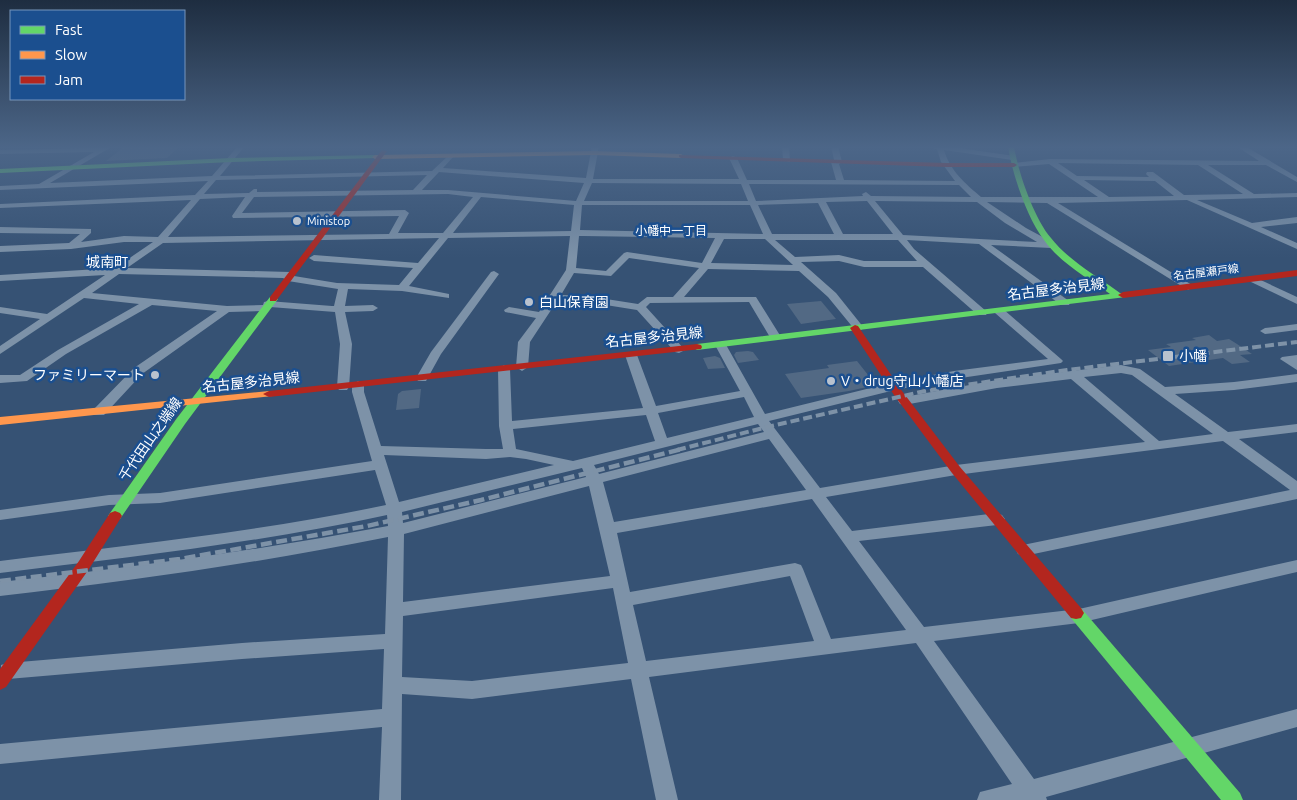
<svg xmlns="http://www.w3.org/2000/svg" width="1297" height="800" viewBox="0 0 1297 800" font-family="Ubuntu,'Noto Sans JP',sans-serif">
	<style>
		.building { fill: #526984 }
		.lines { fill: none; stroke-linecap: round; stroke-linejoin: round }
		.street { fill: #7d92a8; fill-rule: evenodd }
		.fast { fill: #63d668; fill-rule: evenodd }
		.slow { fill: #ff974d; fill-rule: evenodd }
		.jam { fill: #b3261e; fill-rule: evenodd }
		.rail-far1 { stroke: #7e92a7; stroke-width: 4; stroke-dasharray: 9 4; stroke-linecap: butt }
		.rail { stroke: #7e92a7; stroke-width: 4.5; stroke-dasharray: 11 4.5; stroke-linecap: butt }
		.poi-dot { fill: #b9c2ce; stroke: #1b4f8f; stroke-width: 2 }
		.labels { text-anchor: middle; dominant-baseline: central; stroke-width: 5; stroke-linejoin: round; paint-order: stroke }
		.far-poi-label { font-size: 11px; fill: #fff; stroke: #1b4f8f; text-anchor: start }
		.far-street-label { font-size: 11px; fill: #fff; stroke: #1b4f8f }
		.far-neighbourhood-label { font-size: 12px; fill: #fff; stroke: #1b4f8f }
		.far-quarter-label { font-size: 14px; fill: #fff; stroke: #1b4f8f }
		.street-label { font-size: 14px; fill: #fff; stroke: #1b4f8f }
		.poi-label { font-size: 14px; fill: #fff; stroke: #1b4f8f; text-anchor: start }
	</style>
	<rect width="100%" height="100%" fill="#365274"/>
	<g class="building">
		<polygon points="125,146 180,146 167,158 106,161"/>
		<polygon points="821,301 836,319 801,324 787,304"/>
		<polygon points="1209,335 1217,341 1229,339 1237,344 1252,354 1240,355 1250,362 1232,364 1223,358 1169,366 1148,350 1171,347 1166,344 1196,340 1192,338"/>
		<polygon points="748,351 753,352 759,360 738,363 734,355 736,352"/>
		<polygon points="715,356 720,358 725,368 708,369 703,358"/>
		<polygon points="857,361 876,385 849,391 801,398 785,374 829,368 827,365"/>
		<polygon points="421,389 419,408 396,410 398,394 402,391"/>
	</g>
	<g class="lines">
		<g class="street">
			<path d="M 104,146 L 113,146 L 50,183 L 212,176 L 238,146 L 245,146 L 220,176 L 432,171 L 450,154 L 454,156 L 443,168 L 586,178 L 592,146 L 599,146 L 593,179 L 739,179 L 729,158 L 733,156 L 737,158 L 747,180 L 836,180 L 831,162 L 834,160 L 831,146 L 838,146 L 842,162 L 839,164 L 844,180 L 955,181 L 941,162 L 937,149 L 924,146 L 945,146 L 1015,156 L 1016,158 L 1012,160 L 944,150 C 950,171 966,184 981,197 L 1098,197 L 1049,164 L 1014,167 L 1010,165 L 1014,163 L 1050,159 L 1259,161 L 1236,146 L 1245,146 L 1297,177 L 1297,182 L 1266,165 L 1208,165 L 1254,194 L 1297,193 L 1297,197 L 1197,200 L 1252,223 L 1297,217 L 1297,223 L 1261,227 L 1297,243 L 1297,249 L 1187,200 L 1058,203 L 1192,285 L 1193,287 L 1188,290 L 1047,203 L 987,202 L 1026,228 L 1054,243 L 1054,247 L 1051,248 L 991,245 L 1069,301 L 1070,303 L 1069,305 L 1061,305 L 979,244 L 907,240 L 914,249 L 986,311 L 987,313 L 986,315 L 978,315 L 923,267 L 864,267 L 839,261 L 801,262 L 836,293 L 864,328 L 859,331 L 855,330 L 828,297 L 799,271 L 708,269 L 684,297 L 756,297 L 781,337 L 779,339 L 771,339 L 749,302 L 650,303 L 646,307 L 685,350 L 679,353 L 675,352 L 637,310 L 587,302 L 557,301 L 530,342 L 528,367 L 522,371 L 516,367 L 518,342 L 536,318 L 505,312 L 504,310 L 509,307 L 539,312 L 566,270 L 570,236 L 448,238 L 409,286 L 449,294 L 449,298 L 402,291 L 348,289 L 345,306 L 373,305 L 378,308 L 373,311 L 345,312 L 352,344 L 349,387 L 347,390 L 339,390 L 337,387 L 340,344 L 335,312 L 270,307 L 269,310 L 265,311 L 229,312 L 142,374 L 104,415 L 94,415 L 93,412 L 94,409 L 134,368 L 217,311 L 152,305 L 66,354 L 27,381 L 0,383 L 0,375 L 20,375 L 58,350 L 139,304 L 84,298 L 0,354 L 0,346 L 40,319 L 0,313 L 0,307 L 47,314 L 105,275 L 0,281 L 0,275 L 115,268 L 153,242 L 124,242 L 71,249 L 0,252 L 0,246 L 69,243 L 80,234 L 0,233 L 0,227 L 91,229 L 91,233 L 81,242 L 124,236 L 158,237 L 191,200 L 0,208 L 0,204 L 195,195 L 208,181 L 0,190 L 0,186 L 39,184 L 94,152 L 0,154 L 0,150 L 101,148 ZM 1058,163 L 1198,165 L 1243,194 L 1184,195 L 1153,172 L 1147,172 L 1146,174 L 1149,177 L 1077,176 ZM 439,172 L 584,183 L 576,201 L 448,190 L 422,190 ZM 427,175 L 413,190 L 257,192 L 257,189 L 254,189 L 249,193 L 204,194 L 216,180 ZM 1084,180 L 1155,181 L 1174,196 L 1109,197 ZM 592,183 L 741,184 L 748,201 L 584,201 ZM 749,184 L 959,185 L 971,197 L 871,196 L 866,192 L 862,194 L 863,196 L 756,201 ZM 448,194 L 473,197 L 443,233 L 398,233 L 409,213 L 405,210 L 242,213 L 254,197 ZM 245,197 L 232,216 L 233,218 L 399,216 L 389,234 L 168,237 L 200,199 ZM 481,197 L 574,205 L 571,231 L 453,233 ZM 867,201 L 893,234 L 843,234 L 826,202 ZM 875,201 L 977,202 L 1005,223 L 1037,242 L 903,235 ZM 818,203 L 834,234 L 772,234 L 758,205 ZM 750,205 L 763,234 L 580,230 L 582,205 ZM 579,236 L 583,236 L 715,238 L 702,263 L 627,252 L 624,253 L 606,271 L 576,268 ZM 439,238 L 418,263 L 314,255 L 309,258 L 314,261 L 413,268 L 399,285 L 337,283 L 294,276 L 293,273 L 290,272 L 127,268 L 163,243 ZM 724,239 L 765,239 L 793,265 L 711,263 ZM 775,240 L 898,240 L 917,261 L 864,261 L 839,255 L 795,257 ZM 629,258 L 699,268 L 673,297 L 647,297 L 638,304 L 587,296 L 561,295 L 574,273 L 611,276 ZM 119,274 L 283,278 L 288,281 L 338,289 L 334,306 L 332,306 L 268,301 L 264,302 L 263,305 L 227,306 L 92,293 Z"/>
			<polygon points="782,146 789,146 790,162 783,160"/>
			<polygon points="494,271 499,274 441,354 426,381 418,381 416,378 431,352 491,272"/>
			<polygon points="1252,276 1297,297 1297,304 1249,281 1249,277"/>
			<path d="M 999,308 L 1003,309 L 1061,359 L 1063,361 L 1061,363 L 954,379 L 895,390 L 769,421 L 820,488 L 956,465 L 1145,442 L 1071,379 L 997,388 L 904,405 L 900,404 L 898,401 L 904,397 L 997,380 L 1121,365 L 1140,369 L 1165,387 L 1234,382 L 1297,374 L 1297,382 L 1234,390 L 1175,394 L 1228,432 L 1297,424 L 1297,432 L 1239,439 L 1297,481 L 1297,499 L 1024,556 L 1018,554 L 1016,550 L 1018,546 L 1290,490 L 1223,441 L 956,475 L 826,497 L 852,531 L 997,513 L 1002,515 L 1005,519 L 1002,523 L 997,525 L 859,541 L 924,627 L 1079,609 L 1297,560 L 1297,572 L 1079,623 L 934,641 L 1034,779 L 1297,709 L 1297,727 L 1046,797 L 1047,800 L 977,800 L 980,792 L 1012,784 L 916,643 L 649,677 L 678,800 L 656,800 L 631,679 L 472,699 L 402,694 L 401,800 L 379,800 L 382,727 L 0,764 L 0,744 L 382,709 L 384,649 L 242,659 L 8,679 L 1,677 L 1,665 L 8,663 L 242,643 L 385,634 L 388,537 C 260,563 130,581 0,596 L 0,582 C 130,568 260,550 388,526 L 387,515 C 259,543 130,557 0,573 L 0,561 C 129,545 258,532 386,505 L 375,470 L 160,503 L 109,505 L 0,520 L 0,510 L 109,495 L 160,493 L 372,461 L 352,392 L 352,385 L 358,381 L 364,385 L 364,392 L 381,446 L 486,449 L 503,449 L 499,426 L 498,369 L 504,365 L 510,369 L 512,421 L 643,408 L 625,355 L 631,352 L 637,355 L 656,406 L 740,391 L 715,345 L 721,342 L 725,343 L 765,414 L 895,382 L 954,371 L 1048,359 L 995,313 L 994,311 L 995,309 ZM 1121,373 L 1132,375 L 1213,434 L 1159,441 L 1084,377 ZM 744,397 L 754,417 L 667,438 L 658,413 ZM 646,415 L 655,441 L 573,461 L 516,449 L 513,429 ZM 758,424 L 764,432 L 599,474 L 594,465 ZM 769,439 L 806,490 L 614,522 L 603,482 ZM 384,455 L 486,459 L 510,457 L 526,459 L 554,465 L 399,502 ZM 582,468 L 586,477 L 403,523 L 402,512 ZM 589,486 L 610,576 L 403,602 L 404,534 ZM 812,499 L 906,630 L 831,639 L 803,569 L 801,565 L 795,563 L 630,592 L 617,533 ZM 790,576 L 814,641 L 646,661 L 633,605 ZM 613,588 L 628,663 L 472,681 L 402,677 L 403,616 Z"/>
			<polygon points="1297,324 1297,330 1265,334 1260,331 1265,328"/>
			<polygon points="1297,355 1297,370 1280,359 1282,357"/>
		</g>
		<g class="fast">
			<path d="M 1008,146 L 1014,146 C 1018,172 1034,218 1051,238 C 1069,261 1097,276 1120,293 L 1126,293 L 1126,297 L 697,350 L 692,347 L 697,344 L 1110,294 C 1088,278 1060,263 1044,240 C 1027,218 1012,173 1008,146 Z"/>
			<polygon points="375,155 377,156 377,158 231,162 0,173 0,169 231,158"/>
			<polygon points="273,296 278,299 185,424 120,519 115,521 110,519 108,516 110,513 177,418 270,297"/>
			<polygon points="1076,607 1081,608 1240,793 1243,800 1221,800 1071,618 1068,613 1071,608"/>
		</g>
		<g class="slow">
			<polygon points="594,151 681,154 684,156 681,158 594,155 375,159 372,157 375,155"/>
			<polygon points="269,391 275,394 273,396 0,425 0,417"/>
		</g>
		<g class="jam">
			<polygon points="382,150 387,151 276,301 270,301 270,297"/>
			<polygon points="679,155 947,163 1014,163 1017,165 1014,167 947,167 681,158 679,157"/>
			<polygon points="1297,270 1297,276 1123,298 1118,295 1123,292"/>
			<polygon points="855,325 858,326 902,391 960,467 1081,608 1084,613 1081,618 1076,619 1071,618 952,473 894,395 850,328"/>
			<polygon points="697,344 701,345 702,347 701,349 269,397 263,394 269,391"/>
			<polygon points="115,511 120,513 122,516 89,569 6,687 0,690 0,669 79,561 110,513"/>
		</g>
		<polyline class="rail-far1" points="677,450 767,427 925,391 1067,370 1297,342"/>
		<polyline class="rail" points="0,581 180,559 367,526 481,500 682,449"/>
	</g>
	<linearGradient id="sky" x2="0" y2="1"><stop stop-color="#1e2d40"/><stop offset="0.57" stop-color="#4c6688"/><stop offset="1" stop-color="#4c6688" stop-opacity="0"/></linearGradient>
	<rect width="1297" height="258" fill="url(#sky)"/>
	<g class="poi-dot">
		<circle cx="297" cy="221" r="5"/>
		<circle cx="529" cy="302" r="5"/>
		<rect x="1162" y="350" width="12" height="12" rx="2.5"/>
		<circle cx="155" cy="375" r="5"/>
		<circle cx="831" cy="381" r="5"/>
	</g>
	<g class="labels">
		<g class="far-poi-label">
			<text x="307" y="221">Ministop</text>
		</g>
		<g class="far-street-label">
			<text transform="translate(1206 272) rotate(-7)">名古屋瀬戸線</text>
		</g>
		<g class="far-neighbourhood-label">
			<text x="671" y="230">小幡中一丁目</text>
		</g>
		<g class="far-quarter-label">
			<text x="107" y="262">城南町</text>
		</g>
		<g class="street-label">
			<text transform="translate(1056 289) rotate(-7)">名古屋多治見線</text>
			<text transform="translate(654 337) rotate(-6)">名古屋多治見線</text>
			<text transform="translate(251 382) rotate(-6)">名古屋多治見線</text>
			<text transform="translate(150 439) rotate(-55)">千代田山之端線</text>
		</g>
		<g class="poi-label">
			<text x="539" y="302">白山保育園</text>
			<text x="1179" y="356">小幡</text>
			<text x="145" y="375" text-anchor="end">ファミリーマート</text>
			<text x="841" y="381">V・drug守山小幡店</text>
		</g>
	</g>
	<rect x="10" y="10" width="175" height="90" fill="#1b4f8f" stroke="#7695bc"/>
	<rect x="20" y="26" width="25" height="8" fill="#63d668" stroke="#7695bc"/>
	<text x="55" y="35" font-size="15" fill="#ffffff">Fast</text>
	<rect x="20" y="51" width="25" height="8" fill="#ff974d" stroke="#7695bc"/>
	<text x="55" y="60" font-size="15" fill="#ffffff">Slow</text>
	<rect x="20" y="76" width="25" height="8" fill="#b3261e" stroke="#7695bc"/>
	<text x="55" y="85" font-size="15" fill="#ffffff">Jam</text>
</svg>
